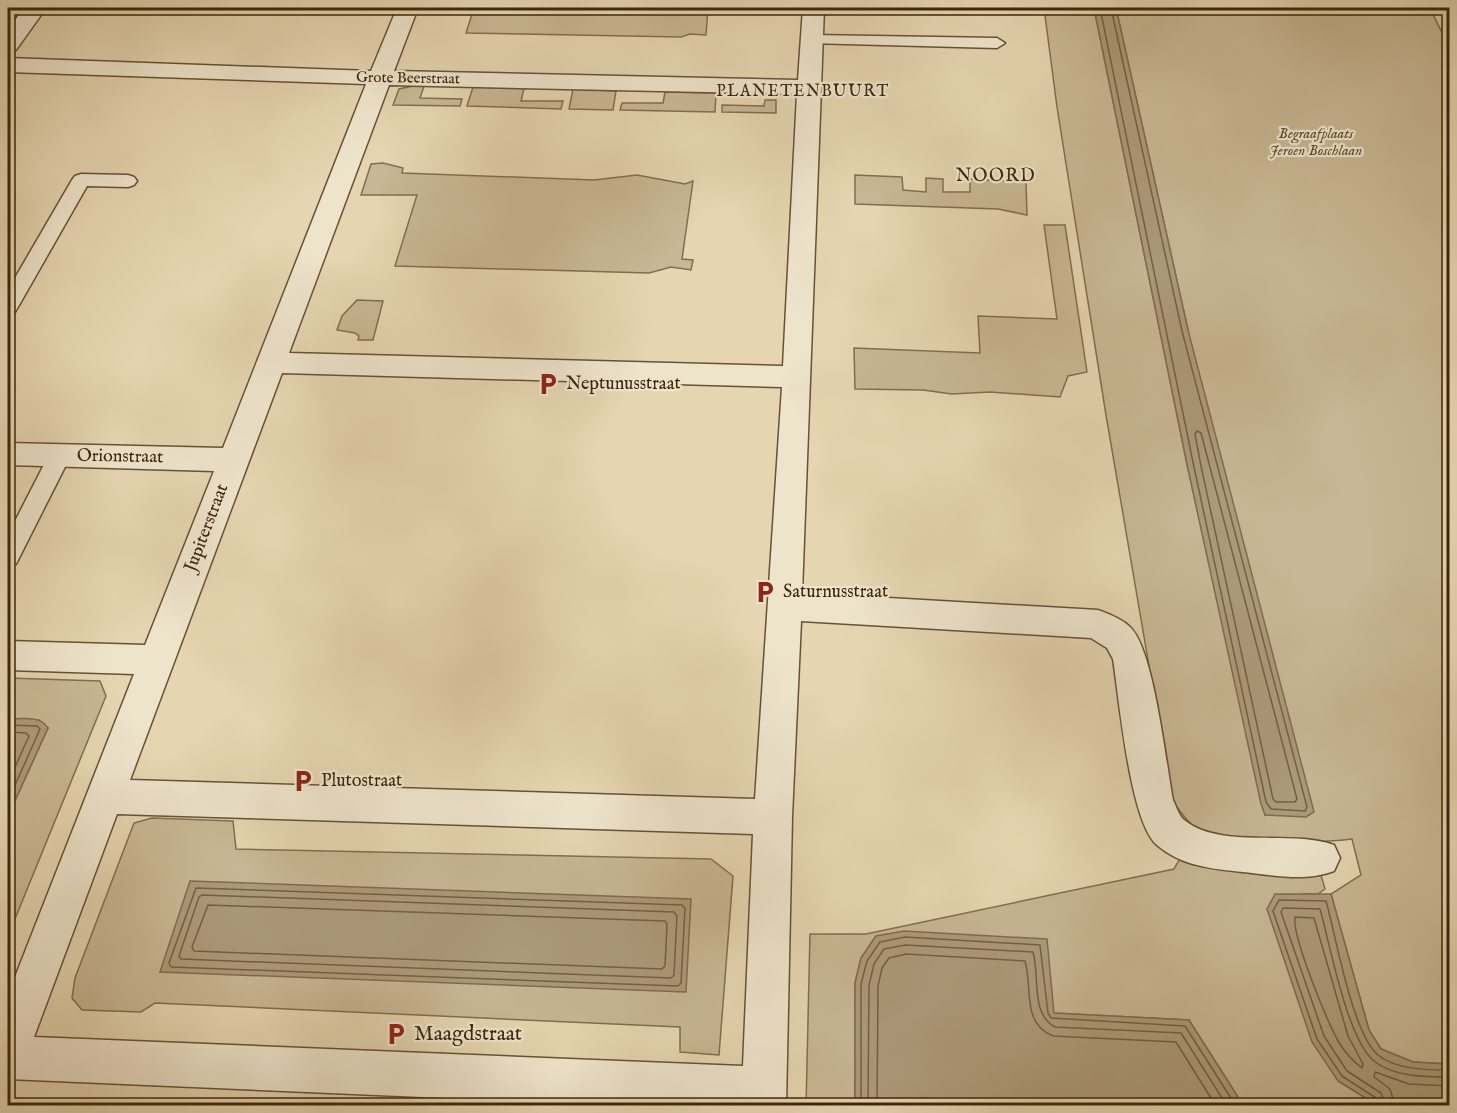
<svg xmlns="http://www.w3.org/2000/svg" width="1457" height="1113" viewBox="0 0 1457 1113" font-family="'IM FELL English',serif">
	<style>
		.green { fill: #c8b794; stroke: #826e50; stroke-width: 1.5 }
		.water { fill: #ac9a79; stroke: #806c4e; stroke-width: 1.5 }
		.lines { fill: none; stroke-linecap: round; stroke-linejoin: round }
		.shore { stroke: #746043; stroke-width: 1.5 }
		.lane-casing { stroke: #675236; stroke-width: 3 }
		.street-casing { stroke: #675236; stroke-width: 3 }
		.lane { fill: #eee4cc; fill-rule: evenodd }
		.street { fill: #eee4cc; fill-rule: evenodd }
		.labels { text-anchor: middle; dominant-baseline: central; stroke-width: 4.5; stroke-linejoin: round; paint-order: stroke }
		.far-street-label { font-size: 15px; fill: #3d260d; stroke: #eee4cc }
		.far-park-label { font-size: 15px; font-style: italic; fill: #604a2f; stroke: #eee4cc }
		.far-neighbourhood-label { font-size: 16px; letter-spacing: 1.5px; fill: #3d260d; stroke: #eee4cc }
		.far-quarter-label { font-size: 18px; letter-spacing: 1.5px; fill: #3d260d; stroke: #eee4cc }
		.poi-label { font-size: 18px; fill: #3d260d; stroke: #eee4cc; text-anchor: start }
		.street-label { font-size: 18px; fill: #3d260d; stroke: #eee4cc }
		.near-poi-label { font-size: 21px; fill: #3d260d; stroke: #eee4cc; text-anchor: start }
	</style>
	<rect width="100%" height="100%" fill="#e5d5b0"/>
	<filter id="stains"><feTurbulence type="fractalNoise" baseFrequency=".00333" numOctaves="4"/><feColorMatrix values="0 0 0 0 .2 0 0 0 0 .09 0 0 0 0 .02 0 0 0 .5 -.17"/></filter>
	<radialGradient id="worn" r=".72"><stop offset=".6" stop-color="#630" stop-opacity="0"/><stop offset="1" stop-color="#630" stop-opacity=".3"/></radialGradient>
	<g class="green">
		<polygon points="474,8 708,8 706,35 690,34 681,37 466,33"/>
		<path d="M 1044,8 L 1094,8 L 1188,469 L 1265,815 L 1286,815 L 1188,330 L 1116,8 L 1430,8 L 1449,47 L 1449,1064 L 1413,1062 L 1381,1049 L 1369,1030 L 1331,894 L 1361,875 L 1352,839 C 1322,843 1220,844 1196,828 C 1186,821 1179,810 1172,800 L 1106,415 L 1057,107 Z"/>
		<polygon points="413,86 424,86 420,98 462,99 460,106 393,105 399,89"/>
		<polygon points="473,87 524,88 521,101 563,101 561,109 467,106"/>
		<polygon points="573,89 616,91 613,110 569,109"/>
		<polygon points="665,92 716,93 715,112 620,110 622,103 663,103"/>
		<polygon points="765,100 776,100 776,113 722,112 722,105 764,106"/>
		<polygon points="383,163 403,168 402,173 594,180 637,175 685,184 693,181 682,259 693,260 691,270 671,267 649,273 395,266 417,195 361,195 371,164"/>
		<polygon points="855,175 902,177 903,190 926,192 926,178 943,179 943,192 970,192 970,179 1026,182 1027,215 998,209 855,204"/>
		<polygon points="1044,225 1065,225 1087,372 1068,376 1060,397 990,392 952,394 923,390 855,389 854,348 980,353 978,316 1057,319"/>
		<polygon points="357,300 383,301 373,340 358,340 359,336 355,333 337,330 342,316"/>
		<polygon points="8,678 100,681 106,696 8,936 8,816 48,728 39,720 8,719"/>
		<polygon points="152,818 233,821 236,849 711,859 733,876 719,1055 680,1052 680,1027 155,1003 141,1012 82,1010 72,998 75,978 134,823"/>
		<polygon points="1179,860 1193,865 1320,872 1325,889 1318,894 1303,894 1338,1081 1377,1105 1243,1105 1189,1020 1054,1013 876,936 861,958 855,983 855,1105 806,1106 810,934 866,934 1174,869"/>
	</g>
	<g class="water">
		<polygon points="1094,8 1116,8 1188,330 1314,812 1306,817 1265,815 1261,804 1188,469"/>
		<path d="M 8,719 C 20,719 41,715 48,728 L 8,816 Z"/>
		<polygon points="190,881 691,899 686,992 160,972"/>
		<polygon points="1275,894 1331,894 1369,1030 1381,1049 1413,1062 1449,1064 1449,1105 1377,1105 1338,1081 1312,1042 1267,909"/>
		<polygon points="904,931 1047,939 1054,1013 1189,1020 1243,1105 855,1105 855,983 861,958 876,936"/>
	</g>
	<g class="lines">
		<g class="shore">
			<polyline points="1100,8 1194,467 1266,802 1271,809 1305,811 1307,807 1182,331 1111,8"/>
			<polygon points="1197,431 1201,433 1297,799 1295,802 1276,802 1273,799 1201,466 1195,434"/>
			<polyline points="8,725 37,726 40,729 8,801"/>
			<polyline points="8,732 26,733 29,736 8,783"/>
			<polygon points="196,888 682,905 685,908 681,983 678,986 171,967 169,963"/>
			<polygon points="202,895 674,912 677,916 674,975 671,978 181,959 179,956 199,897"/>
			<polygon points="208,905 665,921 667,924 665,966 662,969 194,951 192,947"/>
			<path d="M 1295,917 L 1314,918 L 1348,1036 L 1363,1064 L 1362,1068 C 1353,1061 1346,1054 1340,1044 C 1328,1024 1292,937 1295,917 Z"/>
			<polyline points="861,1106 861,984 867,961 880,942 905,937 1040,945 1048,1013 1051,1018 1185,1026 1236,1106"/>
			<path d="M 868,1106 L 869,985 L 874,964 L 884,949 L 905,945 L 1033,952 C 1040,975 1030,1014 1055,1027 L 1181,1033 L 1227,1106"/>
			<path d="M 877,1106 L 878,986 L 882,968 L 889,958 L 906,954 L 1025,961 C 1033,988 1021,1023 1053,1036 L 1176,1042 L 1216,1106"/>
			<path d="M 1379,1106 L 1376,1098 L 1342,1076 L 1317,1039 L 1273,911 L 1279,900 L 1326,901 C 1336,936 1352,1033 1378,1055 C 1396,1070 1428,1070 1450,1070"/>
			<path d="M 1386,1106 L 1381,1093 L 1347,1071 L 1324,1036 L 1281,912 L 1283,908 L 1320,909 C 1330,944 1347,1039 1374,1061 C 1393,1077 1426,1077 1450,1077"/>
			<polyline points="1395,1106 1390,1089 1374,1077 1375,1072 1409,1084 1450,1086"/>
		</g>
		<g class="lane-casing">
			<g id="lane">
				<polygon points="813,35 997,38 1005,43 997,48 807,43 805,40 807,37"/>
				<polygon points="81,174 128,175 134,177 137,181 134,185 128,187 87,186 18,307 15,312 8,314 8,290 72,180 75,176"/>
				<polygon points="60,447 68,449 71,455 16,564 8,566 8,535 52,449"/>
			</g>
		</g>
		<g class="street-casing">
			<g id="street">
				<polygon points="24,8 46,8 16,50 8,52 8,30"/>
				<path d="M 397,8 L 418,8 L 394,71 L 798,80 L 803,8 L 824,8 L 802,593 L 1098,610 C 1109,614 1122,619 1130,627 C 1154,649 1166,764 1173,800 C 1176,806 1179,816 1184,820 C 1221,850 1292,829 1334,845 L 1340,858 L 1334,871 C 1306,882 1272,875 1243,872 C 1213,869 1181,866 1157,845 C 1130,823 1119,697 1113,659 L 1107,648 L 1091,638 L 801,621 L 792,817 L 786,1106 L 632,1106 L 8,1079 L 8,995 L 134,674 L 8,670 L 8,641 L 145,645 L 214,471 L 8,465 L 8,443 L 223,448 L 366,84 L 8,72 L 8,58 L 371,71 ZM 389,85 L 797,94 L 783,366 L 289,353 ZM 282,373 L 782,387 L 755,799 L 130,780 ZM 117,814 L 753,834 L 743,1066 L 34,1037 Z"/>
			</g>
		</g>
		<use href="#lane" class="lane"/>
		<use href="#street" class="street"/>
	</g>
	<defs>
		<g id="parking-bare" transform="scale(1.8)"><path d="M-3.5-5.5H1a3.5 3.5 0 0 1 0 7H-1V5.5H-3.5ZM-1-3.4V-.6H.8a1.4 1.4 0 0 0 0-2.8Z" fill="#8f2418" stroke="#eee4cc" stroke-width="2.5" paint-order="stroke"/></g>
	</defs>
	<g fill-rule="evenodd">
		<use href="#parking-bare" x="548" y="384"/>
		<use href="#parking-bare" x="765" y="592"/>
		<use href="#parking-bare" x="303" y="781"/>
		<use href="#parking-bare" x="396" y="1034"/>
	</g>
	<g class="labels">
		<g class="far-street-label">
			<text transform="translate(408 78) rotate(1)">Grote Beerstraat</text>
		</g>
		<g class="far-park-label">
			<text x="1316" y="133">Begraafplaats<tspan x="1316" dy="17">Jeroen Boschlaan</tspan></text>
		</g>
		<g class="far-neighbourhood-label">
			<text x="803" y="92">PLANETENBUURT</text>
		</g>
		<g class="far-quarter-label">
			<text x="996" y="176">NOORD</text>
		</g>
		<g class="poi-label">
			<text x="566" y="384">Neptunusstraat</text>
			<text x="783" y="592">Saturnusstraat</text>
			<text x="321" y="781">Plutostraat</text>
		</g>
		<g class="street-label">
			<text transform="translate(120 457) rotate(1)">Orionstraat</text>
			<text transform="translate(207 528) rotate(-69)">Jupiterstraat</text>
		</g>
		<g class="near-poi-label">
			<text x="414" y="1034">Maagdstraat</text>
		</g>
	</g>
	<rect width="1457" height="1113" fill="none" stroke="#e5d5b0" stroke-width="30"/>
	<rect x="9" y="9" width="1439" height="1095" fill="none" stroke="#3d260d" stroke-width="3"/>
	<rect x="15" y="15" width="1427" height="1083" fill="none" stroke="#3d260d" stroke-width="1.5"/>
	<rect width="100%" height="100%" filter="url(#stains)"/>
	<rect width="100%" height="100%" fill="url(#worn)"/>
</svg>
